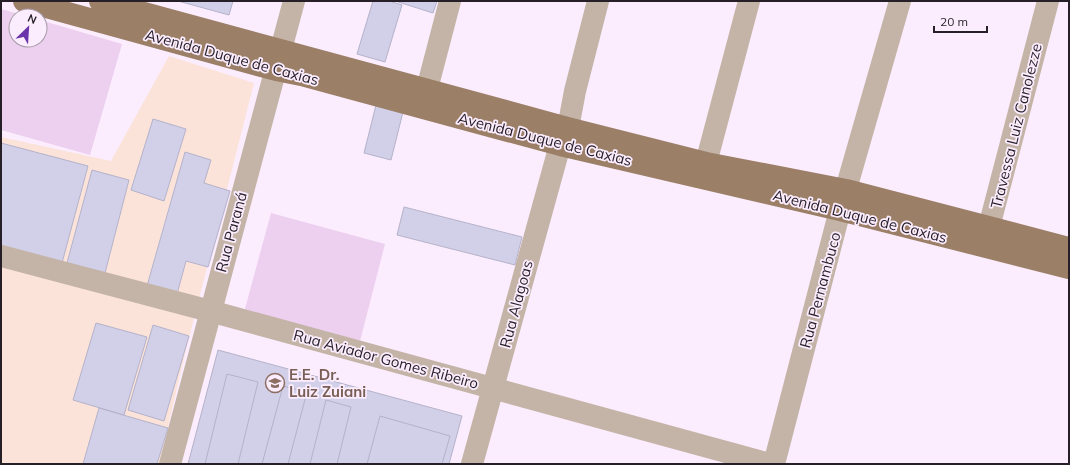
<svg xmlns="http://www.w3.org/2000/svg" width="1070" height="465" viewBox="0 0 1070 465" font-family="Mulish,sans-serif">
	<style>
		.industrial { fill: #fbe3d9 }
		.green { fill: #edd0f0 }
		.building { fill: #d2d0e8; stroke: #b4b2ca }
		.lines { fill: none; stroke-linecap: round; stroke-linejoin: round }
		.minor { stroke: #c4b4a7; stroke-width: 22 }
		.major { stroke: #9b7f67; stroke-width: 22 }
		.labels { text-anchor: middle; dominant-baseline: central; stroke-width: 3.5; stroke-linejoin: round; paint-order: stroke }
		.street-label { font-size: 15px; fill: #261f27; stroke: #fcedfe }
		.education-label { font-size: 15px; font-weight: bold; fill: #785e54; stroke: #fcedfe; text-anchor: start }
	</style>
	<rect width="100%" height="100%" fill="#fcedfe"/>
	<polygon class="industrial" points="169,56 254,83 188,342 159,464 1,464 1,137 111,161"/>
	<g class="green">
		<polygon points="1,9 26,16 16,16 16,40 40,40 40,20 122,44 90,155 1,130"/>
		<polygon points="271,213 385,244 358,349 243,316"/>
	</g>
	<g class="building">
		<polygon points="178,1 233,1 229,15"/>
		<polygon points="373,1 389,1 402,5 385,62 357,54"/>
		<polygon points="395,1 437,1 433,13"/>
		<polygon points="376,105 403,112 391,160 364,153"/>
		<polygon points="153,119 186,129 164,201 131,190"/>
		<polygon points="1,143 88,166 62,263 1,246"/>
		<polygon points="185,152 211,160 204,183 230,191 208,267 186,261 177,294 147,286"/>
		<polygon points="92,170 129,180 105,273 67,263"/>
		<polygon points="404,207 522,237 515,265 397,235"/>
		<polygon points="96,323 147,337 124,415 73,400"/>
		<polygon points="153,325 189,336 164,421 128,410"/>
		<polygon points="218,350 462,416 449,464 188,464"/>
		<polygon points="227,374 258,382 238,464 205,464"/>
		<polygon points="283,386 307,392 288,464 262,464"/>
		<polygon points="326,400 351,407 337,464 310,464"/>
		<polygon points="99,408 168,428 157,464 83,464"/>
		<polygon points="380,416 450,436 442,464 367,464"/>
	</g>
	<g class="lines">
		<g class="minor">
			<polyline points="427,89 450,1"/>
			<polyline points="568,128 575,91 598,1"/>
			<polyline points="706,163 749,1"/>
			<polyline points="989,227 1048,1"/>
			<polyline points="1,256 210,311 770,464"/>
			<polyline points="170,464 294,1"/>
			<polyline points="472,464 560,145"/>
			<polyline points="774,464 840,210 900,1"/>
		</g>
		<g class="major">
			<polyline points="24,1 276,70 301,75 560,145 840,210 1069,268"/>
			<polyline points="100,1 568,128 706,163 846,190 1069,248"/>
		</g>
	</g>
	<defs>
		<g id="school-ring" transform="scale(1)"><circle r="9.5" fill="#fcedfe" stroke="#8d6e63" stroke-width="1.5"/><path d="M0-5L7-2L0 1L-7-2ZM-4 1L0 2.5L4 1V4Q0 6-4 4Z" fill="#8d6e63"/></g>
	</defs>
	<g fill-rule="evenodd">
		<use href="#school-ring" x="275" y="383"/>
	</g>
	<g class="labels">
		<g class="street-label">
			<text transform="translate(232 57) rotate(15)">Avenida Duque de Caxias</text>
			<text transform="translate(1016 126) rotate(-76)">Travessa Luiz Canolezze</text>
			<text transform="translate(545 139) rotate(14)">Avenida Duque de Caxias</text>
			<text transform="translate(860 216) rotate(14)">Avenida Duque de Caxias</text>
			<text transform="translate(231 232) rotate(-75)">Rua Paraná</text>
			<text transform="translate(820 290) rotate(-75)">Rua Pernambuco</text>
			<text transform="translate(516 304) rotate(-75)">Rua Alagoas</text>
			<text transform="translate(386 359) rotate(15)">Rua Aviador Gomes Ribeiro</text>
		</g>
		<g class="education-label">
			<text x="289" y="374">E.E. Dr.<tspan x="289" dy="17">Luiz Zuiani</tspan></text>
		</g>
	</g>
	<rect width="1070" height="465" fill="none" stroke="#261f27" stroke-width="4"/>
	<g transform="translate(28 28) rotate(25)"><circle r="19" fill="#fcedfe" stroke="#a69ba8"/>
	<path d="M0-3L7 15L0 10L-7 15Z" fill="#6a35ab"/>
	<text y="-6" font-size="11" font-weight="bold" text-anchor="middle" fill="#261f27">N</text>
	</g>
	<path d="M934 26v6h53v-6" fill="none" stroke="#261f27" stroke-width="2"/>
	<text x="940" y="26" font-size="12" fill="#261f27" stroke="#fcedfe" stroke-width="3" paint-order="stroke">20 m</text>
</svg>
